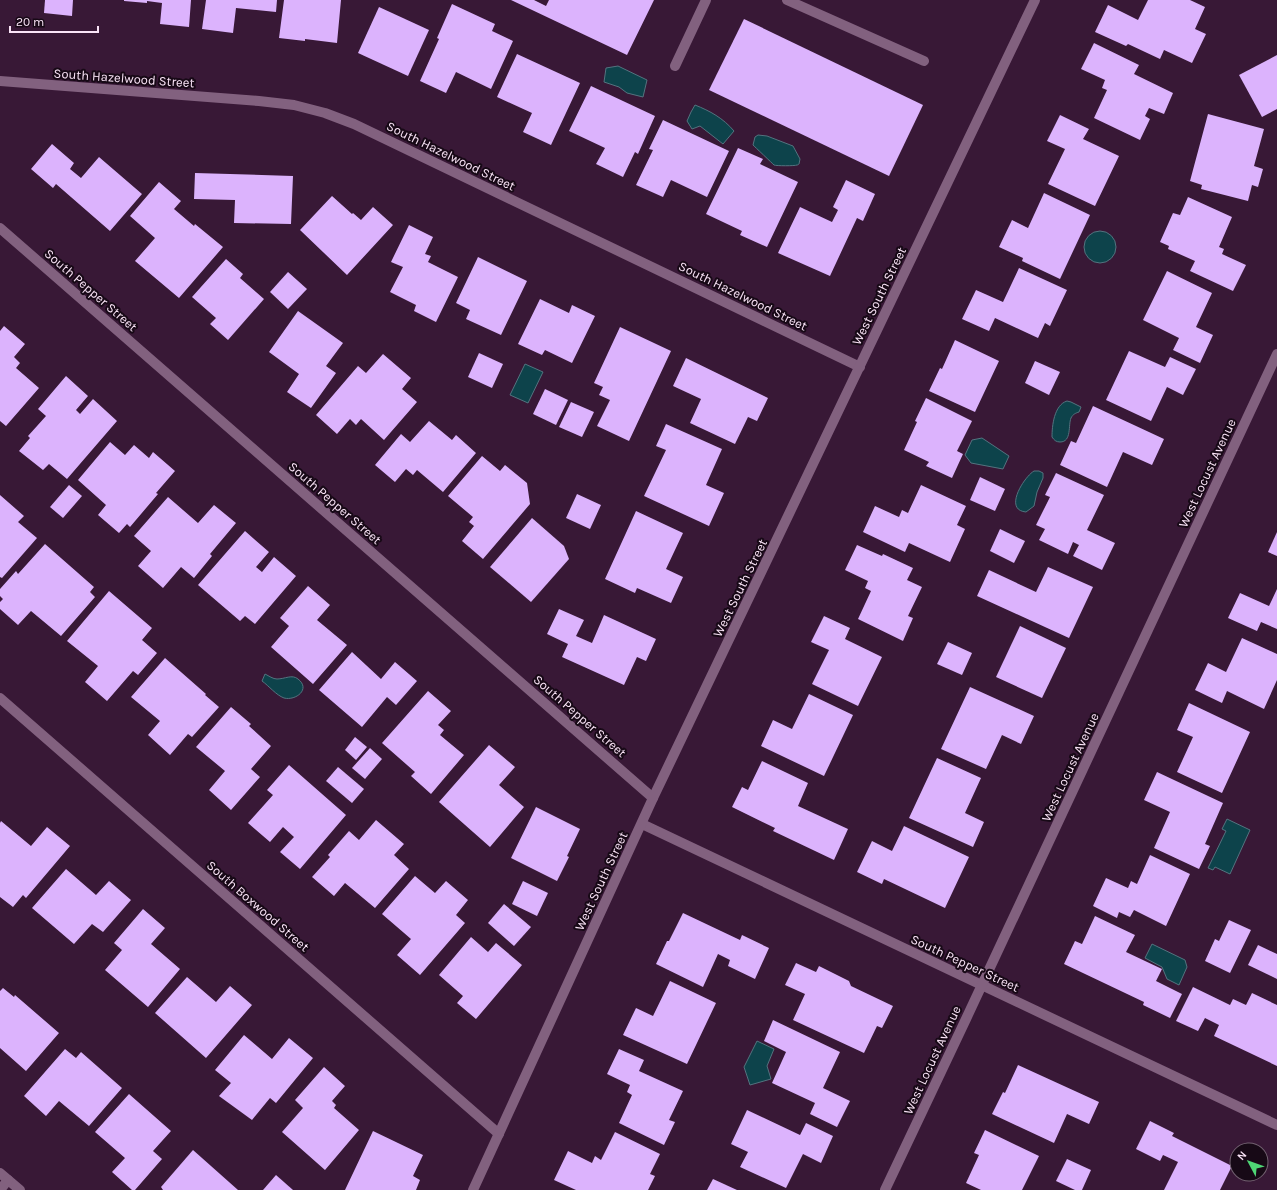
<svg xmlns="http://www.w3.org/2000/svg" width="1277" height="1190" viewBox="0 0 1277 1190" font-family="Karla,sans-serif">
	<style>
		.water { fill: #0d434b; stroke: #54737f }
		.building { fill: #dcb3fd }
		.lines { fill: none; stroke-linecap: round; stroke-linejoin: round }
		.minor { stroke: #82617f; stroke-width: 10 }
		.labels { text-anchor: middle; dominant-baseline: central; stroke-width: 4; stroke-linejoin: round; paint-order: stroke }
		.street-label { font-size: 13px; fill: #fae4f7; stroke: #170916 }
	</style>
	<rect width="100%" height="100%" fill="#381836"/>
	<g class="water">
		<polygon points="618,66 647,80 643,97 627,93 619,87 604,82 606,68"/>
		<path d="M 695,105 C 710,111 723,118 734,131 L 723,144 L 700,126 L 692,129 L 687,121 L 691,112 Z"/>
		<path d="M 758,135 L 767,136 L 793,146 L 800,159 L 799,164 C 799,164 798,165 797,165 C 795,166 776,166 774,165 C 773,164 754,146 753,145 L 755,137 Z"/>
		<circle cx="1100" cy="247" r="16"/>
		<polygon points="525,364 543,372 528,403 510,395"/>
		<path d="M 1067,401 L 1071,402 L 1081,407 L 1079,412 C 1076,413 1073,414 1071,418 C 1068,425 1072,442 1060,442 C 1056,442 1054,440 1052,437 C 1052,426 1054,405 1067,401 Z"/>
		<polygon points="982,438 1009,456 1003,469 971,463 965,455 972,440"/>
		<path d="M 1034,471 L 1039,471 L 1043,473 L 1043,478 L 1037,492 L 1034,506 L 1026,512 C 1003,510 1024,477 1034,471 Z"/>
		<path d="M 265,674 C 269,676 273,679 277,679 C 285,679 292,674 298,679 C 311,689 296,701 284,698 C 276,695 269,686 262,681 Z"/>
		<polygon points="1227,819 1250,830 1230,874 1215,867 1213,870 1208,868 1226,831 1222,829"/>
		<polygon points="1152,944 1185,960 1187,967 1179,985 1167,979 1162,967 1145,958"/>
		<polygon points="757,1041 774,1049 767,1066 771,1079 750,1085 744,1067"/>
	</g>
	<g class="building">
		<polygon points="45,0 73,0 72,16 44,13"/>
		<polygon points="124,0 191,0 189,27 160,24 162,3 147,1 147,3 124,1"/>
		<polygon points="206,0 277,0 276,12 236,8 233,33 202,29"/>
		<polygon points="284,0 341,0 337,43 305,39 305,41 279,38"/>
		<polygon points="511,0 534,0 546,6 549,0 654,0 627,55"/>
		<polygon points="1148,0 1190,0 1205,7 1195,29 1206,34 1192,63 1164,50 1160,59 1128,44 1126,46 1095,32 1108,5 1138,20"/>
		<polygon points="452,4 495,24 492,31 513,41 491,89 456,72 446,93 420,81 439,39 437,38"/>
		<polygon points="379,7 429,30 408,76 358,53"/>
		<polygon points="744,19 923,105 889,176 709,90"/>
		<polygon points="1094,43 1139,65 1134,74 1173,93 1164,114 1149,108 1145,116 1150,119 1140,140 1094,118 1107,90 1102,88 1105,80 1081,69"/>
		<polygon points="517,54 580,83 551,145 523,132 532,113 497,97"/>
		<polygon points="1277,55 1277,109 1262,117 1239,75"/>
		<polygon points="591,86 655,116 638,154 635,152 623,177 596,164 605,148 569,131"/>
		<polygon points="1208,114 1264,129 1254,166 1263,169 1258,187 1252,185 1248,201 1201,189 1202,185 1190,181"/>
		<polygon points="1060,115 1089,129 1083,139 1119,156 1095,206 1048,184 1065,149 1047,141"/>
		<polygon points="663,120 729,151 707,197 671,180 663,197 636,185 653,150 649,149"/>
		<polygon points="52,144 74,163 70,169 81,178 99,157 142,194 110,231 56,184 53,188 31,169"/>
		<polygon points="738,148 763,159 760,164 798,182 767,247 740,235 742,231 706,214"/>
		<polygon points="195,173 293,176 291,224 234,223 235,200 194,199"/>
		<polygon points="846,180 875,194 863,221 857,218 830,276 778,253 800,207 832,222 838,210 833,207"/>
		<polygon points="159,182 181,201 174,209 194,226 195,224 223,247 179,298 135,261 155,238 130,216"/>
		<polygon points="1044,193 1090,215 1060,279 1022,261 1023,258 999,247 1012,220 1028,228"/>
		<polygon points="332,196 352,214 353,213 361,220 373,207 393,225 347,275 300,230"/>
		<polygon points="1188,197 1232,217 1219,247 1224,249 1222,254 1246,265 1233,291 1190,271 1195,261 1168,249 1169,246 1160,242 1173,213 1180,215"/>
		<polygon points="409,225 433,237 425,254 431,256 428,262 458,277 436,322 414,311 416,305 390,292 403,267 391,262"/>
		<polygon points="478,257 527,281 501,335 466,319 470,310 456,303"/>
		<polygon points="226,259 243,274 240,278 264,299 228,340 210,324 216,318 192,297"/>
		<polygon points="1019,268 1067,290 1050,326 1045,323 1038,338 995,318 989,331 962,319 976,290 1003,302"/>
		<polygon points="1167,271 1212,293 1196,327 1213,335 1200,363 1173,350 1179,338 1143,320"/>
		<polygon points="288,272 307,289 288,309 270,292"/>
		<polygon points="540,299 569,313 572,305 595,316 572,363 545,350 542,355 518,344"/>
		<polygon points="298,311 343,343 326,366 336,373 311,408 287,392 299,374 269,352"/>
		<polygon points="4,326 25,344 14,357 20,363 16,368 39,388 6,426 0,421 0,331"/>
		<polygon points="620,327 671,351 629,441 597,426 610,400 599,395 603,387 594,383"/>
		<polygon points="955,340 999,361 975,412 929,391 940,368 942,369"/>
		<polygon points="1129,351 1165,367 1170,357 1196,369 1183,395 1167,387 1151,421 1106,400"/>
		<polygon points="479,353 503,364 492,388 468,377"/>
		<polygon points="383,354 411,378 402,389 417,402 384,440 361,419 356,425 350,419 337,434 316,415 358,366 366,373"/>
		<polygon points="686,358 768,398 757,421 748,417 735,444 690,423 701,399 673,386"/>
		<polygon points="1035,361 1060,372 1049,395 1025,383"/>
		<polygon points="66,376 88,396 76,410 80,414 93,399 117,421 67,479 49,464 43,470 19,451 30,438 28,436 46,416 38,409"/>
		<polygon points="545,389 568,400 556,425 533,414"/>
		<polygon points="926,398 972,421 957,451 963,454 952,478 926,466 929,462 904,450 917,422 915,421"/>
		<polygon points="571,402 594,412 582,437 559,427"/>
		<polygon points="1093,406 1164,439 1152,465 1123,452 1107,487 1060,465 1071,441 1076,443"/>
		<polygon points="429,421 452,440 456,435 476,453 443,492 417,470 413,475 406,469 395,482 375,465 401,434 410,442"/>
		<polygon points="666,424 722,449 706,485 724,493 709,526 644,496 666,450 656,446"/>
		<polygon points="110,442 125,455 134,445 149,458 153,452 175,471 156,493 158,494 130,527 127,524 119,533 98,515 106,505 78,480"/>
		<polygon points="482,456 500,471 505,465 527,483 530,504 483,559 462,541 474,526 469,522 473,517 448,496"/>
		<polygon points="1056,473 1104,495 1087,530 1115,543 1102,570 1073,556 1079,545 1073,542 1068,554 1039,540 1045,529 1036,525 1050,497 1045,495"/>
		<polygon points="980,477 1005,489 995,511 970,500"/>
		<polygon points="69,485 82,496 63,518 50,507"/>
		<polygon points="921,485 966,506 957,525 965,529 950,562 909,543 905,552 863,532 875,506 899,517 902,510 908,513"/>
		<polygon points="577,494 601,505 590,529 566,518"/>
		<polygon points="0,495 24,516 18,522 37,538 2,578 0,577"/>
		<polygon points="168,497 198,523 214,505 236,523 210,554 212,556 194,578 181,567 163,588 138,566 151,551 134,536"/>
		<polygon points="636,511 683,533 666,569 683,577 671,603 637,588 635,593 605,579"/>
		<polygon points="532,518 564,546 569,559 531,602 490,567"/>
		<polygon points="1000,529 1025,541 1014,563 990,551"/>
		<polygon points="245,531 269,552 256,567 262,572 274,557 296,576 255,624 245,616 240,621 198,585"/>
		<polygon points="1277,532 1277,556 1268,552"/>
		<polygon points="45,544 94,587 90,592 95,597 61,636 31,611 18,625 0,609 0,602 3,599 0,596 0,589 16,571 18,574"/>
		<polygon points="857,545 882,556 883,554 913,568 907,580 922,587 908,616 913,618 903,641 858,619 871,591 865,588 868,581 845,570"/>
		<polygon points="1048,567 1093,587 1069,638 977,596 989,570 1036,592"/>
		<polygon points="308,586 330,605 317,620 347,645 313,684 271,647 289,626 280,618"/>
		<polygon points="1277,589 1277,629 1261,622 1257,631 1228,618 1240,593 1269,606"/>
		<polygon points="109,591 152,628 142,640 157,653 138,675 133,671 107,701 85,682 98,666 67,641"/>
		<polygon points="559,609 584,620 576,636 592,643 604,615 656,639 646,661 637,657 624,685 562,657 568,644 547,634"/>
		<polygon points="824,616 850,628 845,639 882,657 858,706 812,684 829,650 811,642"/>
		<polygon points="1020,626 1066,648 1042,698 996,677"/>
		<polygon points="1242,638 1277,654 1277,680 1264,709 1227,691 1222,703 1195,690 1208,663 1226,672"/>
		<polygon points="948,642 972,653 962,675 937,664"/>
		<polygon points="352,652 381,679 395,662 417,681 396,705 387,697 362,727 319,690"/>
		<polygon points="165,658 206,694 205,695 219,707 192,737 188,734 170,755 148,735 160,721 131,697"/>
		<polygon points="970,687 1034,716 1021,744 1002,735 986,769 941,749"/>
		<polygon points="428,691 451,711 438,725 444,730 440,735 464,755 431,794 411,776 415,772 382,743"/>
		<polygon points="809,694 853,715 824,776 761,746 773,720 792,729"/>
		<polygon points="1189,703 1250,732 1222,793 1177,772 1193,737 1177,730"/>
		<polygon points="231,707 251,724 249,726 271,746 251,769 260,777 231,810 209,790 225,771 196,747"/>
		<polygon points="355,737 367,747 356,760 345,750"/>
		<polygon points="489,745 515,767 499,785 524,807 490,847 439,802"/>
		<polygon points="370,748 382,759 365,779 352,768"/>
		<polygon points="937,758 981,778 965,813 984,822 973,847 909,818"/>
		<polygon points="762,761 808,783 798,806 848,829 834,860 773,831 775,828 732,807 742,787 748,790"/>
		<polygon points="289,765 346,815 300,869 280,852 294,837 283,827 270,842 248,823 273,795 267,790"/>
		<polygon points="338,767 364,789 352,803 326,781"/>
		<polygon points="1157,772 1223,803 1205,844 1210,846 1199,869 1154,848 1170,812 1144,800"/>
		<polygon points="536,807 580,829 567,856 569,857 557,881 511,858"/>
		<polygon points="376,820 404,844 394,855 409,869 375,908 345,883 334,896 312,877 330,857 328,855 349,831 359,840"/>
		<polygon points="1,821 31,846 47,827 70,846 26,898 23,895 13,907 0,897 0,823"/>
		<polygon points="904,826 969,857 945,908 884,879 882,884 857,872 872,841 892,851"/>
		<polygon points="1150,855 1190,874 1166,926 1134,910 1130,917 1119,912 1117,918 1093,906 1106,878 1128,888 1131,881 1137,884"/>
		<polygon points="66,869 96,895 109,881 131,900 103,932 92,924 74,944 32,908"/>
		<polygon points="415,876 435,893 446,881 468,900 456,915 465,923 420,975 397,955 411,939 382,914"/>
		<polygon points="523,881 548,893 537,916 512,904"/>
		<polygon points="504,904 531,927 514,946 488,923"/>
		<polygon points="143,909 165,928 151,944 180,969 148,1007 105,970 122,950 114,943"/>
		<polygon points="683,913 740,940 742,935 769,948 755,979 728,966 730,960 718,954 703,987 656,964 667,941 669,941"/>
		<polygon points="1095,916 1135,935 1126,952 1162,969 1156,981 1182,994 1170,1018 1143,1005 1144,1002 1064,964 1075,941 1082,944"/>
		<polygon points="1229,920 1251,930 1230,973 1205,961 1215,939 1219,941"/>
		<polygon points="471,937 488,952 496,943 522,965 476,1019 457,1003 463,996 439,975"/>
		<polygon points="1258,945 1277,954 1277,979 1248,965"/>
		<polygon points="796,963 816,972 819,966 849,981 851,986 893,1006 882,1028 877,1026 864,1053 793,1020 805,994 785,985"/>
		<polygon points="187,977 216,1002 230,986 252,1005 206,1058 155,1013"/>
		<polygon points="670,981 716,1003 687,1064 623,1035 636,1008 653,1016"/>
		<polygon points="1193,987 1230,1005 1233,999 1246,1005 1252,993 1277,1005 1277,1066 1214,1036 1219,1025 1205,1018 1198,1031 1176,1021"/>
		<polygon points="3,988 14,997 15,995 59,1033 26,1071 0,1048 0,991"/>
		<polygon points="773,1020 840,1052 823,1088 850,1101 837,1127 810,1114 815,1103 772,1083 786,1052 764,1041"/>
		<polygon points="244,1035 272,1059 289,1038 313,1058 276,1103 270,1098 252,1120 219,1096 231,1083 215,1070"/>
		<polygon points="65,1049 76,1058 81,1052 122,1088 89,1126 59,1101 46,1116 24,1096"/>
		<polygon points="619,1049 644,1060 639,1071 683,1091 669,1120 675,1122 664,1145 619,1123 632,1095 627,1092 630,1085 607,1074"/>
		<polygon points="1018,1065 1099,1102 1089,1124 1067,1114 1054,1143 992,1114 1003,1092 1005,1093"/>
		<polygon points="324,1067 345,1086 332,1101 336,1105 334,1108 359,1130 325,1170 282,1132 303,1108 295,1100"/>
		<polygon points="129,1094 171,1131 153,1151 162,1159 135,1190 132,1190 112,1172 125,1158 95,1132"/>
		<polygon points="747,1110 800,1135 806,1123 833,1136 821,1163 803,1154 786,1188 740,1167 748,1152 731,1144"/>
		<polygon points="1150,1121 1174,1133 1172,1136 1232,1166 1220,1190 1164,1190 1178,1162 1163,1155 1160,1161 1136,1149"/>
		<polygon points="985,1130 1039,1156 1022,1190 981,1190 966,1183 979,1155 974,1153"/>
		<polygon points="373,1131 423,1155 413,1176 420,1180 416,1190 345,1190"/>
		<polygon points="615,1132 660,1154 650,1174 655,1176 648,1190 576,1190 554,1180 568,1151 592,1163 595,1156 601,1160"/>
		<polygon points="193,1150 238,1190 163,1190 161,1187"/>
		<polygon points="1067,1159 1091,1170 1082,1190 1075,1190 1056,1181"/>
		<polygon points="276,1175 293,1190 263,1190"/>
		<polygon points="713,1179 737,1190 707,1190"/>
	</g>
	<g class="lines">
		<g class="minor">
			<polyline points="787,0 924,61"/>
			<polyline points="675,66 706,0"/>
			<polyline points="0,81 259,101 294,105 325,113 354,124 860,367"/>
			<polyline points="0,228 653,798"/>
			<polyline points="0,698 499,1134"/>
			<polyline points="642,824 1277,1125"/>
			<polyline points="0,1173 20,1190"/>
			<polyline points="0,1190 8,1180"/>
			<polyline points="473,1190 653,798 1035,0"/>
			<polyline points="885,1190 966,1019 1277,354"/>
		</g>
	</g>
	<g class="labels">
		<g class="street-label">
			<text transform="translate(124 78) rotate(4)">South Hazelwood Street</text>
			<text transform="translate(451 156) rotate(26)">South Hazelwood Street</text>
			<text transform="translate(91 290) rotate(41)">South Pepper Street</text>
			<text transform="translate(743 296) rotate(26)">South Hazelwood Street</text>
			<text transform="translate(879 296) rotate(-64)">West South Street</text>
			<text transform="translate(1207 473) rotate(-65)">West Locust Avenue</text>
			<text transform="translate(335 503) rotate(41)">South Pepper Street</text>
			<text transform="translate(740 588) rotate(-64)">West South Street</text>
			<text transform="translate(580 716) rotate(41)">South Pepper Street</text>
			<text transform="translate(1070 767) rotate(-65)">West Locust Avenue</text>
			<text transform="translate(601 881) rotate(-65)">West South Street</text>
			<text transform="translate(258 906) rotate(41)">South Boxwood Street</text>
			<text transform="translate(965 963) rotate(25)">South Pepper Street</text>
			<text transform="translate(932 1060) rotate(-65)">West Locust Avenue</text>
		</g>
	</g>
	<g transform="translate(1249 1162) rotate(311)"><circle r="19" fill="#170916" stroke="#726170"/>
	<path d="M0-3L7 15L0 10L-7 15Z" fill="#4fd675"/>
	<text y="-6" font-size="11" font-weight="bold" text-anchor="middle" fill="#fae4f7">N</text>
	</g>
	<path d="M10 26v6h88v-6" fill="none" stroke="#fae4f7" stroke-width="2"/>
	<text x="16" y="26" font-size="12" fill="#fae4f7" stroke="#170916" stroke-width="3" paint-order="stroke">20 m</text>
</svg>
